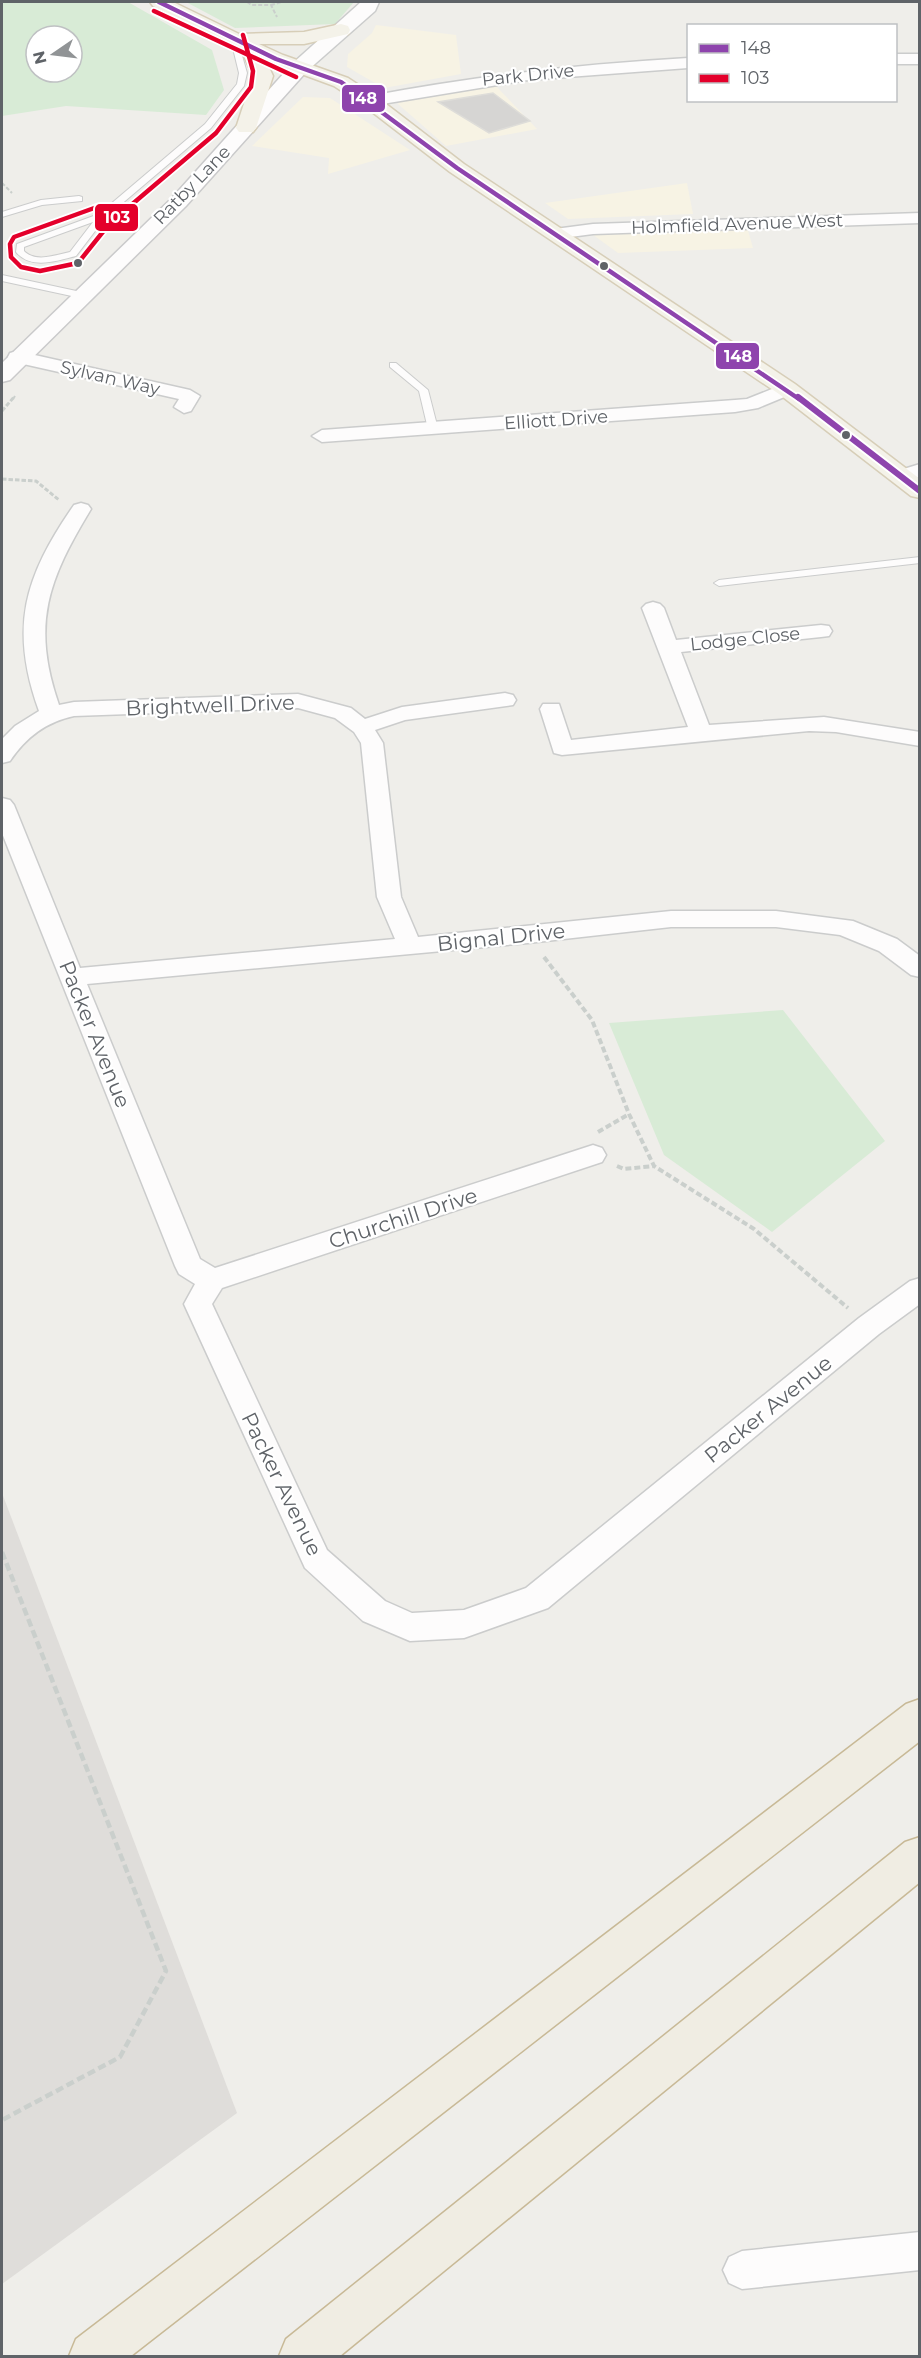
<svg xmlns="http://www.w3.org/2000/svg" width="921" height="2358" viewBox="0 0 921 2358" font-family="Montserrat,sans-serif">
	<style>
		.commercial { fill: #f7f3e4 }
		.industrial { fill: #dfddda }
		.green { fill: #d8ebd6; fill-rule: evenodd }
		.building { fill: #d6d5d3; stroke: #deddd9; stroke-width: 1.5 }
		.lines { fill: none; stroke-linecap: round; stroke-linejoin: round }
		.service-casing { stroke: #cbcccc; stroke-width: 2 }
		.minor-casing { stroke: #cbcccc; stroke-width: 3 }
		.tertiary-casing { stroke: #cbcccc; stroke-width: 3 }
		.secondary-casing { stroke: #cacacb; stroke-width: 3 }
		.primary-casing { stroke: #d7ceb8; stroke-width: 3 }
		.motorway-casing { stroke: #c8b996; stroke-width: 3 }
		.path-far3 { stroke: #cacfcc; stroke-width: 2; stroke-dasharray: 4 2; stroke-linecap: butt }
		.path-far2 { stroke: #cacfcc; stroke-width: 3; stroke-dasharray: 4.5 2; stroke-linecap: butt }
		.path-far1 { stroke: #cacfcc; stroke-width: 4; stroke-dasharray: 6 3; stroke-linecap: butt }
		.path { stroke: #cacfcc; stroke-width: 4.5; stroke-dasharray: 8 4; stroke-linecap: butt }
		.service { fill: #fdfcfc; fill-rule: evenodd }
		.minor { fill: #fdfcfc; fill-rule: evenodd }
		.tertiary { fill: #fdfcfc; fill-rule: evenodd }
		.secondary { fill: #fdfcfc; fill-rule: evenodd }
		.primary { fill: #f4f2e9; fill-rule: evenodd }
		.motorway { fill: #f0ede3; fill-rule: evenodd }
		.bus-1-far1-casing { stroke: #fff; stroke-width: 8 }
		.bus-1-casing { stroke: #fff; stroke-width: 10 }
		.bus-2-casing { stroke: #fff; stroke-width: 8 }
		.bus-1-far1 { stroke: #8e44ad; stroke-width: 4.5 }
		.bus-1 { stroke: #8e44ad; stroke-width: 6 }
		.bus-2 { stroke: #e4002b; stroke-width: 4.5 }
		.bus-dot { fill: #5f6368; stroke: #fff; stroke-width: 2 }
		.labels { text-anchor: middle; dominant-baseline: central; stroke-width: 4.5; stroke-linejoin: round; paint-order: stroke }
		.far-street-label { font-size: 18px; fill: #5f6368; stroke: #fff }
		.street-label { font-size: 21px; fill: #5f6368; stroke: #fff }
		.line-badge { stroke: #fff; stroke-width: 2 }
		.badge-label { font-size: 16px; text-anchor: middle; font-weight: bold; fill: #fff }
	</style>
	<rect width="100%" height="100%" fill="#efeeea"/>
	<g class="commercial">
		<polygon points="376,25 456,35 461,74 384,88 347,67 348,54 372,33"/>
		<polygon points="492,82 537,129 446,146 398,104 399,100"/>
		<polygon points="303,97 330,98 410,150 328,174 329,158 252,146"/>
		<polygon points="687,183 693,214 568,219 545,203"/>
		<polygon points="747,227 753,248 618,253 589,232"/>
	</g>
	<polygon class="industrial" points="2,1493 237,2113 2,2284"/>
	<g class="green">
		<path d="M 2,2 L 128,2 L 212,50 L 224,90 L 206,115 L 66,106 L 2,116 ZM 36,36 L 72,36 L 72,72 L 36,72 Z"/>
		<polygon points="186,2 354,2 335,24 235,28"/>
		<polygon points="783,1010 885,1141 772,1232 664,1155 609,1023"/>
	</g>
	<polygon class="building" points="493,93 530,121 489,133 438,102"/>
	<g class="lines">
		<g class="service-casing">
			<g id="service">
				<path d="M 230,36 L 237,38 L 247,73 L 244,86 L 211,128 L 105,218 L 76,256 C 56,261 31,270 16,252 L 17,244 L 99,214 L 205,124 L 237,84 L 239,73 ZM 93,222 L 70,252 C 55,255 36,263 24,251 L 24,247 Z"/>
				<polygon points="79,196 82,197 82,201 42,205 2,217 2,212 41,200"/>
				<polygon points="2,275 81,292 86,295 81,298 2,281"/>
				<polygon points="390,363 396,363 428,390 438,429 436,431 428,429 419,391 390,367"/>
				<polygon points="920,557 920,563 719,586 714,583 719,580"/>
			</g>
		</g>
		<g class="minor-casing">
			<g id="minor">
				<rect x="896" y="54" width="24" height="10"/>
				<path d="M 688,58 L 688,68 L 528,80 L 370,106 L 362,101 L 370,96 C 475,76 581,64 688,58 Z"/>
				<polygon points="920,213 920,223 593,234 555,239 546,234 555,229 593,224"/>
				<polygon points="17,351 190,390 200,396 191,411 184,413 174,407 179,399 10,361 8,357 10,353"/>
				<polygon points="787,383 796,389 794,393 758,408 735,412 322,442 312,436 322,430 735,400 747,399"/>
				<polygon points="920,464 920,477 901,482 894,480 891,476 894,472"/>
				<path d="M 81,503 L 88,505 L 91,509 C 48,580 31,624 59,705 L 74,702 L 298,694 L 351,708 L 365,719 L 402,707 L 505,693 L 513,695 L 516,700 L 513,705 L 405,720 L 375,730 L 383,743 L 401,897 L 418,937 L 671,911 L 776,911 L 853,921 L 897,939 L 920,956 L 920,977 L 911,975 L 879,951 L 840,935 L 776,927 L 671,927 L 528,943 L 87,984 L 200,1259 L 215,1268 L 593,1145 L 602,1148 L 606,1155 L 602,1162 L 222,1288 L 212,1304 L 327,1550 L 385,1601 L 412,1613 L 464,1610 L 526,1588 L 859,1318 L 910,1281 L 920,1278 L 920,1304 L 879,1334 L 548,1608 L 464,1638 L 410,1641 L 363,1621 L 305,1568 L 184,1304 L 195,1284 L 179,1274 L 175,1266 L 2,833 L 2,798 L 10,800 L 14,805 L 80,968 L 395,939 L 377,897 L 361,743 L 354,732 L 335,718 L 298,708 L 74,716 C 46,722 26,737 10,761 L 2,763 L 2,739 L 15,726 L 39,711 C 9,628 24,577 74,505 Z"/>
				<polygon points="653,602 660,604 664,608 676,640 821,625 829,626 832,631 829,636 821,637 681,652 709,725 824,717 920,732 920,746 836,732 809,731 562,755 554,753 540,709 543,704 559,704 571,740 688,727 642,608 646,604"/>
				<polygon points="920,2232 920,2270 742,2289 729,2283 723,2270 729,2257 742,2251"/>
			</g>
		</g>
		<g class="tertiary-casing">
			<polygon id="tertiary" points="361,2 379,2 375,11 307,71 293,71 290,67 293,63"/>
		</g>
		<g class="secondary-casing">
			<polygon id="secondary" points="300,61 310,67 307,71 186,206 10,380 2,382 2,363 172,198 293,63"/>
		</g>
		<g class="primary-casing">
			<polygon id="primary" points="150,2 173,2 239,34 304,32 341,24 348,26 350,30 348,34 304,44 259,44 283,55 348,78 377,97 464,164 795,384 920,479 920,498 911,496 779,394 450,172 363,105 334,86 266,61 273,76 256,128 253,132 239,132 236,128 253,76 241,49 153,6"/>
		</g>
		<g class="motorway-casing">
			<g id="motorway">
				<polygon points="920,1699 920,1741 131,2356 69,2356 76,2339 906,1704"/>
				<polygon points="920,1837 920,1882 340,2356 279,2356 286,2339 905,1842"/>
			</g>
		</g>
		<g class="path-far3">
			<polyline points="247,2 252,5 271,5 277,17"/>
			<polyline points="271,5 282,2"/>
			<polyline points="2,183 12,193"/>
			<polyline points="13,399 15,396"/>
		</g>
		<g class="path-far2">
			<polyline points="2,411 14,397"/>
			<polyline points="2,479 36,481 59,500"/>
		</g>
		<g class="path-far1">
			<polyline points="544,957 592,1020 629,1114 654,1166 754,1229 848,1308"/>
			<polyline points="598,1132 629,1114"/>
			<polyline points="617,1166 624,1169 654,1166"/>
		</g>
		<polyline class="path" points="2,1552 166,1971 120,2057 2,2120"/>
		<use href="#service" class="service"/>
		<use href="#minor" class="minor"/>
		<use href="#tertiary" class="tertiary"/>
		<use href="#secondary" class="secondary"/>
		<use href="#primary" class="primary"/>
		<use href="#motorway" class="motorway"/>
		<g class="bus-1-far1-casing">
			<polyline id="bus-1-far1" points="159,2 276,59 341,82 457,168 799,399"/>
		</g>
		<g class="bus-1-casing">
			<polyline id="bus-1" points="798,397 920,491"/>
		</g>
		<g class="bus-2-casing">
			<g id="bus-2">
				<polyline points="154,11 296,77"/>
				<polyline points="97,207 14,237 10,244 11,257 21,267 40,271 78,263 110,223 216,133 251,87 253,71 243,35"/>
			</g>
		</g>
		<use href="#bus-1-far1" class="bus-1-far1"/>
		<use href="#bus-1" class="bus-1"/>
		<use href="#bus-2" class="bus-2"/>
	</g>
	<g class="bus-dot">
		<circle cx="78" cy="263" r="5"/>
		<circle cx="604" cy="266" r="5"/>
		<circle cx="846" cy="435" r="5"/>
	</g>
	<g class="labels">
		<g class="far-street-label">
			<text transform="translate(528 75) rotate(-6)">Park Drive</text>
			<text transform="translate(192 185) rotate(-46)">Ratby Lane</text>
			<text transform="translate(737 224) rotate(-2)">Holmfield Avenue West</text>
			<text transform="translate(110 378) rotate(13)">Sylvan Way</text>
			<text transform="translate(556 420) rotate(-4)">Elliott Drive</text>
			<text transform="translate(745 639) rotate(-6)">Lodge Close</text>
		</g>
		<g class="street-label">
			<text transform="translate(210 705) rotate(-2)">Brightwell Drive</text>
			<text transform="translate(501 937) rotate(-6)">Bignal Drive</text>
			<text transform="translate(95 1034) rotate(68)">Packer Avenue</text>
			<text transform="translate(403 1218) rotate(-18)">Churchill Drive</text>
			<text transform="translate(768 1409) rotate(-39)">Packer Avenue</text>
			<text transform="translate(282 1484) rotate(64)">Packer Avenue</text>
		</g>
	</g>
	<g class="line-badge">
		<rect x="341" y="84" width="45" height="29" rx="6" fill="#8e44ad"/>
		<rect x="94" y="203" width="45" height="29" rx="6" fill="#e4002b"/>
		<rect x="715" y="342" width="45" height="28" rx="6" fill="#8e44ad"/>
	</g>
	<g class="badge-label">
		<text x="363" y="104">148</text>
		<text x="117" y="223">103</text>
		<text x="738" y="362">148</text>
	</g>
	<rect width="921" height="2358" fill="none" stroke="#5f6368" stroke-width="6"/>
	<rect x="687" y="24" width="210" height="78" fill="#ffffff" stroke="#bfc1c3" stroke-width="1.5"/>
	<rect x="699" y="44" width="30" height="9" fill="#8e44ad" stroke="#bfc1c3" stroke-width="1.5"/>
	<text x="741" y="54" font-size="18" fill="#5f6368">148</text>
	<rect x="699" y="74" width="30" height="9" fill="#e4002b" stroke="#bfc1c3" stroke-width="1.5"/>
	<text x="741" y="84" font-size="18" fill="#5f6368">103</text>
	<g transform="translate(54 54) rotate(256)"><circle r="28" fill="#ffffff" stroke="#bfc1c3" stroke-width="1.5"/>
	<path d="M0-4.5L10 22L0 15L-10 22Z" fill="#919496"/>
	<text y="-9" font-size="16" font-weight="bold" text-anchor="middle" fill="#5f6368">N</text>
	</g>
</svg>
